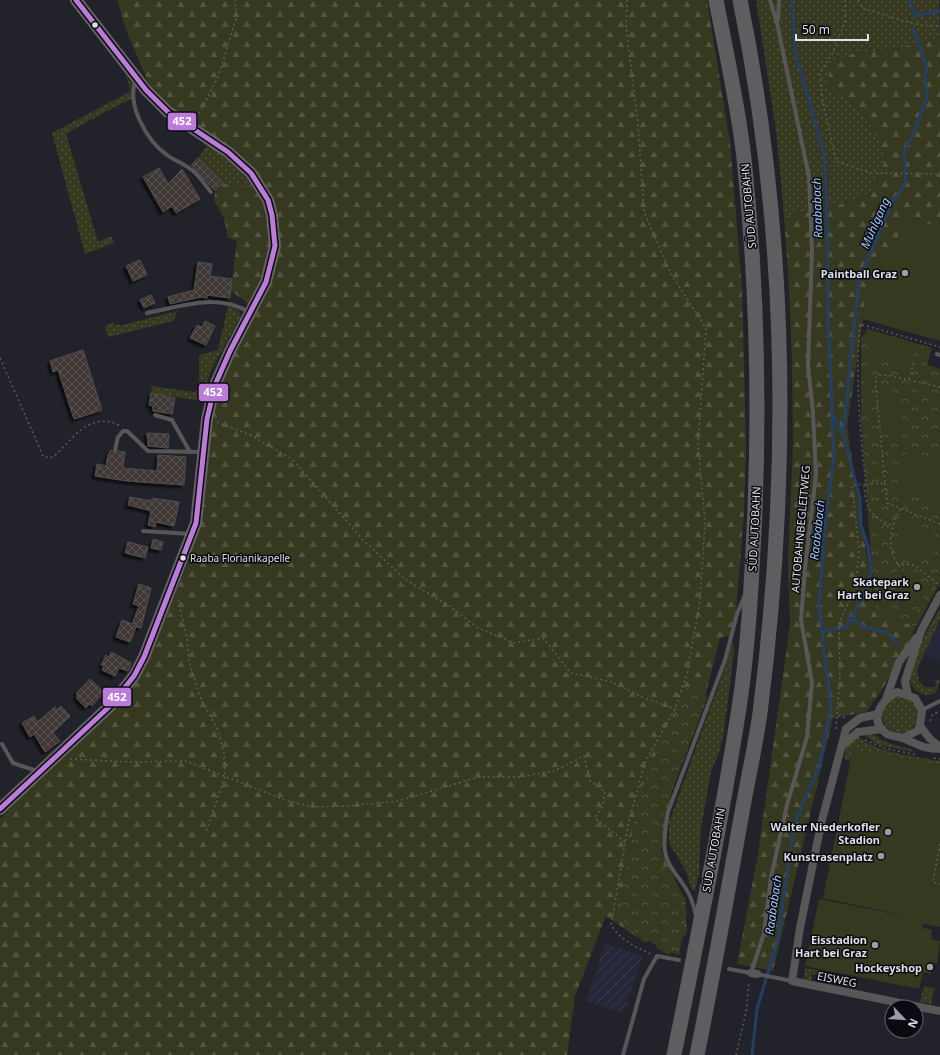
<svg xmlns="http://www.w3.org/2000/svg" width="940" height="1055" viewBox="0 0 940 1055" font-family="'Noto Sans',sans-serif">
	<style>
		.built { fill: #252739 }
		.industrial { fill: url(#industrial-furrows) }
		.grass { fill: url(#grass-dots) }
		.forest { fill: url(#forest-firs) }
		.park { fill: url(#park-crowns) }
		.pitch { fill: #363920; fill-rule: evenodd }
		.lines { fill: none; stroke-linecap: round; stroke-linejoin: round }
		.stream { stroke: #243f65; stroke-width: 3 }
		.building { fill: url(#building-cross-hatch); stroke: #4f4d4e; filter: url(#shadow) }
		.path { stroke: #5d5b5e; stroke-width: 1.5; stroke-dasharray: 2 3; stroke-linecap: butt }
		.lane { stroke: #585657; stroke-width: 4 }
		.street { stroke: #585657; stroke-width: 8 }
		.secondary { stroke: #646163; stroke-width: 12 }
		.highway { stroke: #5e5d60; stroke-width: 15 }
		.bus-1-casing { stroke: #0a0b10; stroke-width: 8 }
		.bus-1 { stroke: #bd7bd9; stroke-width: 5 }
		.bus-dot { fill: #dedfe8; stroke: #0a0b10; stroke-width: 1.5 }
		.poi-dot { fill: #9c9da6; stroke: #0a0b10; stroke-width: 1.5 }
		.labels { text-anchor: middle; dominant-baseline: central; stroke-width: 3; stroke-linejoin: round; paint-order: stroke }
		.bus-label { font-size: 10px; fill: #dedfe8; stroke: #0a0b10; text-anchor: start }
		.street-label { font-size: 11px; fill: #dedfe8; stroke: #0a0b10 }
		.poi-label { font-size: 11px; font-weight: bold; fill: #dedfe8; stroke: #0a0b10; text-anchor: end }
		.water-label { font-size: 12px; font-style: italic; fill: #9ec5fb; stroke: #0a0b10 }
		.line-badge { stroke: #0a0b10; stroke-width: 1.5 }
		.badge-label { font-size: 11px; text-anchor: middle; font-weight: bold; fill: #fff }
	</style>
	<defs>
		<pattern id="industrial-furrows" width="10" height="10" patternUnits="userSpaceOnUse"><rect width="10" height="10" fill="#252739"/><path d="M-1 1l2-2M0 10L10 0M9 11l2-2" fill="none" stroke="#3a3c4c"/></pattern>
		<pattern id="grass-dots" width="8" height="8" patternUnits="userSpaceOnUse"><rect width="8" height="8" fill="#363920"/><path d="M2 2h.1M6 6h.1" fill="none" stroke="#535540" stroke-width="1.8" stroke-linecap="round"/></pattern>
		<pattern id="forest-firs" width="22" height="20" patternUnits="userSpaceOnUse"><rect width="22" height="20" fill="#363920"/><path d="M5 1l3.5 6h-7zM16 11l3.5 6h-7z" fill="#535540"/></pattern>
		<pattern id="park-crowns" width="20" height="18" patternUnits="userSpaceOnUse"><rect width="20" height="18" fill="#363920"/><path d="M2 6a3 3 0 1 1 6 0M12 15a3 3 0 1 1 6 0" fill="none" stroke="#535540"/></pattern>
		<pattern id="building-cross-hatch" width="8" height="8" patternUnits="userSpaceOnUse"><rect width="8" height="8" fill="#413936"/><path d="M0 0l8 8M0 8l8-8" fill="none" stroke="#5c5553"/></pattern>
		<filter id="shadow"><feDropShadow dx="-3" dy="3" stdDeviation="1" flood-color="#0009"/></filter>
	</defs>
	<rect width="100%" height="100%" fill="#22232a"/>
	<polygon class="built" points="940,615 940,662 920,653"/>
	<polygon class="industrial" points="605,944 643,956 624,1013 586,1001"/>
	<g class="grass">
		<polygon points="756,0 939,0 940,37 896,49 854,53 828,86 861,109 886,154 882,170 870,194 853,201 784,217 777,137"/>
		<polygon points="125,74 132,85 133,98 101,114 66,134 98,242 111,236 114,243 85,254 52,133 131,91"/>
		<polygon points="209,143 225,152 257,188 223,183 198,158"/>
		<polygon points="228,306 239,311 241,316 211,370 202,401 151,393 152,386 194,392 199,389 199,355 218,350"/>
		<polygon points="178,311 173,321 108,337 105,326 113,322 115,325 123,325"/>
		<path d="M 940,608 L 940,619 L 917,670 L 919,681 L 925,687 L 936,687 L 935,680 L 939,680 C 940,704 910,696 909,677 C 909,659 931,625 940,608 Z"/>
		<polygon points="733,640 734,652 724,732 719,753 711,771 701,828 699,872 695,891 692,890 686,871 669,843 669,822 722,676"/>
		<circle cx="900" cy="715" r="18"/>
		<path d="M 861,733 C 880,733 876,739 891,744 C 901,747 905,746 915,752 L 879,745 Z"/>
		<path d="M 857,735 C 874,753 916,756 940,761 L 940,766 L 853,749 L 850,761 L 847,760 L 844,757 L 846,749 Z"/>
		<polygon points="805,968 822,971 821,975 812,974 811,981 806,981 804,977"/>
		<polygon points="924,986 934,988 931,1004 920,1002"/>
	</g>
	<g class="forest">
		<path d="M 117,0 L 707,0 L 730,142 L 742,288 L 746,445 L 744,513 L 734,635 L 720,638 L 703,704 L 674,780 L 661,851 L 684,898 L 687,932 L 669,955 L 656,948 L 668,925 L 652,934 L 646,943 L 606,916 L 575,996 L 567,1055 L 0,1055 L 0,819 L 69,748 L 109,712 L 167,613 L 189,561 L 198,525 L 211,403 L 280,247 C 281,219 274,195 258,173 L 182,117 L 159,97 L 149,84 L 127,32 Z"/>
		<polygon points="940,37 940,226 905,221 894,247 875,257 866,288 863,319 847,427 875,610 916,627 882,690 866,712 833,718 773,971 737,964 758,854 790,625 788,563 793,445 792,362 789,285 784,217 853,201 870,194 882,170 886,154 861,109 828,86 830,63 854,53 896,49"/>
		<path d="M 223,183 L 257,188 C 271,213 274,246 264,273 C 260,284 254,294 249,304 L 231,291 L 237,240 L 228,238 L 224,218 L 214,200 L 215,191 Z"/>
	</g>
	<g class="park">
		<polygon points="868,329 932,348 927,365 940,369 940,582 916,627 875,610 861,418 861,338"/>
		<path d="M 686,688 L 708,696 L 666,806 L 659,829 L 659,850 L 665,871 L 685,898 L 687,913 L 679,955 C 653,945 642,938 621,919 L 620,901 L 638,799 L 650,765 L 671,727 Z"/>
	</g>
	<g class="pitch">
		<polygon points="905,221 940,226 940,341 863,319 866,288 875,257 894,247"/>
		<polygon points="876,332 916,344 911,366 909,367 868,355 867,353 873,333"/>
		<polygon points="863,366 870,366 870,404 864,405"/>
		<polygon points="900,394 903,433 882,435 879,396"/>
		<polygon points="907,451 940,461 940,503 896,490"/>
		<polygon points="909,523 928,529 940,539 940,551 926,555 896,554 896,549 899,548 899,527 901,524"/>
		<path d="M 911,569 L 918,574 L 924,601 L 922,606 L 899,610 L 893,574 L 894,572 ZM 909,577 L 914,595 L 908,598 L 905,597 L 902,579 Z"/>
		<polygon points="853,749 940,766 940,927 923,924 922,927 932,930 931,939 940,941 937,963 933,963 931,974 923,972 919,989 805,966 819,899 920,919 823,898"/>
	</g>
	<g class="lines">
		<g class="stream">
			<polyline points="910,0 915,16 940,11"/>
			<polyline points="832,413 843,433 860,499 861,525 868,547 871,572 865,593 851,618"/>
			<polyline points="843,433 859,279 893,201 906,182 904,152 914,132 928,94 924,82 927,67 913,28"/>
			<polyline points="823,631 846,627 851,618 864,627 889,633 897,644"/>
			<polyline points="752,1055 757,1009 778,939 794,824 819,766 831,708 819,605 826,517 834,457 828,317 827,211 824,153 795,52 792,0"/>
		</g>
	</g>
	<g class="building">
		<polygon points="198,158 223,183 215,191 191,165"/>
		<polygon points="159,168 168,184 182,169 200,199 176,213 172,206 163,212 143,177"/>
		<polygon points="140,260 147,275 133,281 126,266"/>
		<polygon points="198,262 212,264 210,276 232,279 230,298 207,295 207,298 201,297 170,304 168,297 194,290"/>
		<polygon points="151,295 155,303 144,308 140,300"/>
		<polygon points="205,321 215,326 206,345 190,338 197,325 202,327"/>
		<polygon points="83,350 102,410 74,419 58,370 53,372 50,361"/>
		<polygon points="151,393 175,398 172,414 153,411 153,406 149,405"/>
		<polygon points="147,433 169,434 168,448 148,446"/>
		<polygon points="111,450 115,453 118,451 125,452 123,468 157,471 158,455 186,457 184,485 127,481 95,476 97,464 106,466 108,455"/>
		<polygon points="130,497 152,501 152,498 179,502 174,526 156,522 155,527 148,525 151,511 128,505"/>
		<polygon points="153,539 163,542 161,550 151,548"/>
		<polygon points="128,542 148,547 145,558 125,553"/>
		<polygon points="139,584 151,588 141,628 136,627 130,642 116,637 122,620 132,624 139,606 133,604"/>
		<polygon points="111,652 131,663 128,671 119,668 115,676 102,670 104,666 101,665 106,655 109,657"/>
		<polygon points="90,679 104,692 92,706 89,704 86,708 77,699 77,692"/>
		<polygon points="61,706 70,716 53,733 60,741 45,752 34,734 30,737 22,723 34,716 37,722 55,707 57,710"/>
	</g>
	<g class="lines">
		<g class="path">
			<path d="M 627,0 L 626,25 L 638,125 L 644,212 L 671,274 L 706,328 L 698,443 L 705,523 L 700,601 L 687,674 L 675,709 L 645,762 L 629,820 L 611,925 C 621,940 635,947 651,954"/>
			<polyline points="845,0 845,22 832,54 820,73 822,98 836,161 870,173 935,174 940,176"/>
			<polyline points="858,0 862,8 904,21 920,25 940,26"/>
			<polyline points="197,118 218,77 236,19 235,0"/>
			<path d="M 0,358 L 43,456 L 50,458 L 54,456 C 74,439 88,411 119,425"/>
			<polyline points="909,379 914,362"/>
			<polyline points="217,422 250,435 292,459 363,540 406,580 451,607 478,628 514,643 543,638 571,673 612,682 642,697 675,709"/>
			<polyline points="885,483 887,503 940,524"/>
			<path d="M 864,485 C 866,510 870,515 893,527"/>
			<polyline points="866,485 885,483 875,378 879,375 887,375 940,387"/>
			<path d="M 900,509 C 899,513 896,516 895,521 C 887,538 890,558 903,570"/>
			<polyline points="892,551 896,551"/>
			<polyline points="897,564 915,565 940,586"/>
			<polyline points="178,600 187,638 189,661 200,697 217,728 224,753 225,777 206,832"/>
			<polyline points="914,607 920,612"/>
			<polyline points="838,716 846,718"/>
			<polyline points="930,721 933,714 940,712"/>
			<path d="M 836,729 L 840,675 L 839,623 L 855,589 L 859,552 L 852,485 L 866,484 C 860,431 855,378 860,324 L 940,347"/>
			<polyline points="865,740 884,748 917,755"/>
			<polyline points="934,758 940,759"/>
			<polyline points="70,759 131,762 186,761 285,800 311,807 347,806 398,801 479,777 519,777 554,771 584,756 590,781 605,791 603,806 595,818 625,842"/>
			<polyline points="940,844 933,882 940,884"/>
			<polyline points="736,1055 746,1012 749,982"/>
		</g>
		<g class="lane">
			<polyline points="778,20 779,0"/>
			<path d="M 136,79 C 126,104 146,140 167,155 C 175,161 185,164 193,171 C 200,177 205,185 211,192"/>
			<path d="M 147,313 C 182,306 216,293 249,312"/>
			<polyline points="937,354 940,355"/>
			<polyline points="155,415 172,420 190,452"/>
			<polyline points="115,450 118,437 123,431 127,431 148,451 202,452"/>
			<polyline points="143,531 191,534"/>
			<polyline points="922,710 940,701"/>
			<polyline points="2,744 13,763 37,771"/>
			<path d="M 696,916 C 694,906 691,896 685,887 C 678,876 667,865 665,852 C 663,838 666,825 668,812 L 725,660 L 737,614 L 744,597"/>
			<polyline points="729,969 751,973 764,933 771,877 787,805 807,737 812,682 801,620 805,569 816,475 813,412 808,366 812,251 809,177 777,23 770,0"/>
			<polyline points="757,974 792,981"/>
			<polyline points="623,1055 644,979 657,956 679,960"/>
		</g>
		<g class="street">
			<polyline points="908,695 905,681 921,631 940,595"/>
			<polyline points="886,699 899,662 916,638"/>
			<polyline points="878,714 860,718 846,729 821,824 800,928 792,981 940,1011"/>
			<polyline points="920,726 930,739 940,747"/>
			<path d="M 903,738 L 917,731 L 920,726 L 922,710 L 915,698 L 897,692 C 882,700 867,720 887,734 C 893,737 899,736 905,739 C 919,745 924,749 940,749"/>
			<polyline points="842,746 858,732 882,729"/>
			<polyline points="751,973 757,974"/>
		</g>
		<polyline class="secondary" points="0,809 110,706 134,676 144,657 196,523 207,419 215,385 230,351 266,282 275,246 272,215 268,200 251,173 228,152 168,112 146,90 76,0"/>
		<g class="highway">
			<path d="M 674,1055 C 697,940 721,824 739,708 C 748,650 751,590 754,532 C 760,407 757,282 744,158 C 738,105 726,52 716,0"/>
			<path d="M 697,1055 C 713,976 727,897 741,818 C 747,783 755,748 760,713 C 790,476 788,234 740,0"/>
		</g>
		<g class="bus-1-casing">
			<polyline id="bus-1" points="0,809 110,706 134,676 144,657 196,523 207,419 215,385 230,351 266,282 275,246 272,215 268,200 251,173 228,152 168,112 146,90 76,0"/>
		</g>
		<use href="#bus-1" class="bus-1"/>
	</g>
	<g class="bus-dot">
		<circle cx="95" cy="25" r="3.5"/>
		<circle cx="183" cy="558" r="3.5"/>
	</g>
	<g class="poi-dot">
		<circle cx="905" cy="273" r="4"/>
		<circle cx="917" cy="587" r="4"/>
		<circle cx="888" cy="832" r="4"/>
		<circle cx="881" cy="856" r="4"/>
		<circle cx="875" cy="945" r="4"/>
		<circle cx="930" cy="967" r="4"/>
	</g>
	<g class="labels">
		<g class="bus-label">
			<text x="190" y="558">Raaba Florianikapelle</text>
		</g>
		<g class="street-label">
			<text transform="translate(748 206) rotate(-95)">SÜD AUTOBAHN</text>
			<text transform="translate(754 529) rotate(-87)">SÜD AUTOBAHN</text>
			<text transform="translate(800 529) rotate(-85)">AUTOBAHNBEGLEITWEG</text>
			<text transform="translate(713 850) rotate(-80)">SÜD AUTOBAHN</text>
			<text transform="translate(837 979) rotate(11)">EISWEG</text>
		</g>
		<g class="poi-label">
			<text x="897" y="273">Paintball Graz</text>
			<text x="909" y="581">Skatepark<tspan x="909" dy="13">Hart bei Graz</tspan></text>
			<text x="880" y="826">Walter Niederkofler<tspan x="880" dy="13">Stadion</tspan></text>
			<text x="873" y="856">Kunstrasenplatz</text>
			<text x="867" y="939">Eisstadion<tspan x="867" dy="13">Hart bei Graz</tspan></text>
			<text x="922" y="967">Hockeyshop</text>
		</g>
		<g class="water-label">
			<text transform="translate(817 208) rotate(-92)">Raababach</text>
			<text transform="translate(875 223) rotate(-66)">Mühlgang</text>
			<text transform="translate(817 530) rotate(-84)">Raababach</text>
			<text transform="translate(773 905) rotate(-82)">Raababach</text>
		</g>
	</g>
	<g class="line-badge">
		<rect x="167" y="112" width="30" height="19" rx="4" fill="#bd7bd9"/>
		<rect x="198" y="383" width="31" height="19" rx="4" fill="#bd7bd9"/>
		<rect x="102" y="687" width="30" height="20" rx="4" fill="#bd7bd9"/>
	</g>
	<g class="badge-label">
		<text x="182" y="125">452</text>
		<text x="213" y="396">452</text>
		<text x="117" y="701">452</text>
	</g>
	<g transform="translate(904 1019) rotate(115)"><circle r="19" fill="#0a0b10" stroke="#5f6066"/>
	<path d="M0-3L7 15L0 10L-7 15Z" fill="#9c9da6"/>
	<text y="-6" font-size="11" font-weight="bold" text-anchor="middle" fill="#dedfe8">N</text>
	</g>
	<path d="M796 34v6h72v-6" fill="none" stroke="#dedfe8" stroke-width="2"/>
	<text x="802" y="34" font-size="12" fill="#dedfe8" stroke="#0a0b10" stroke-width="3" paint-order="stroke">50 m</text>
</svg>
